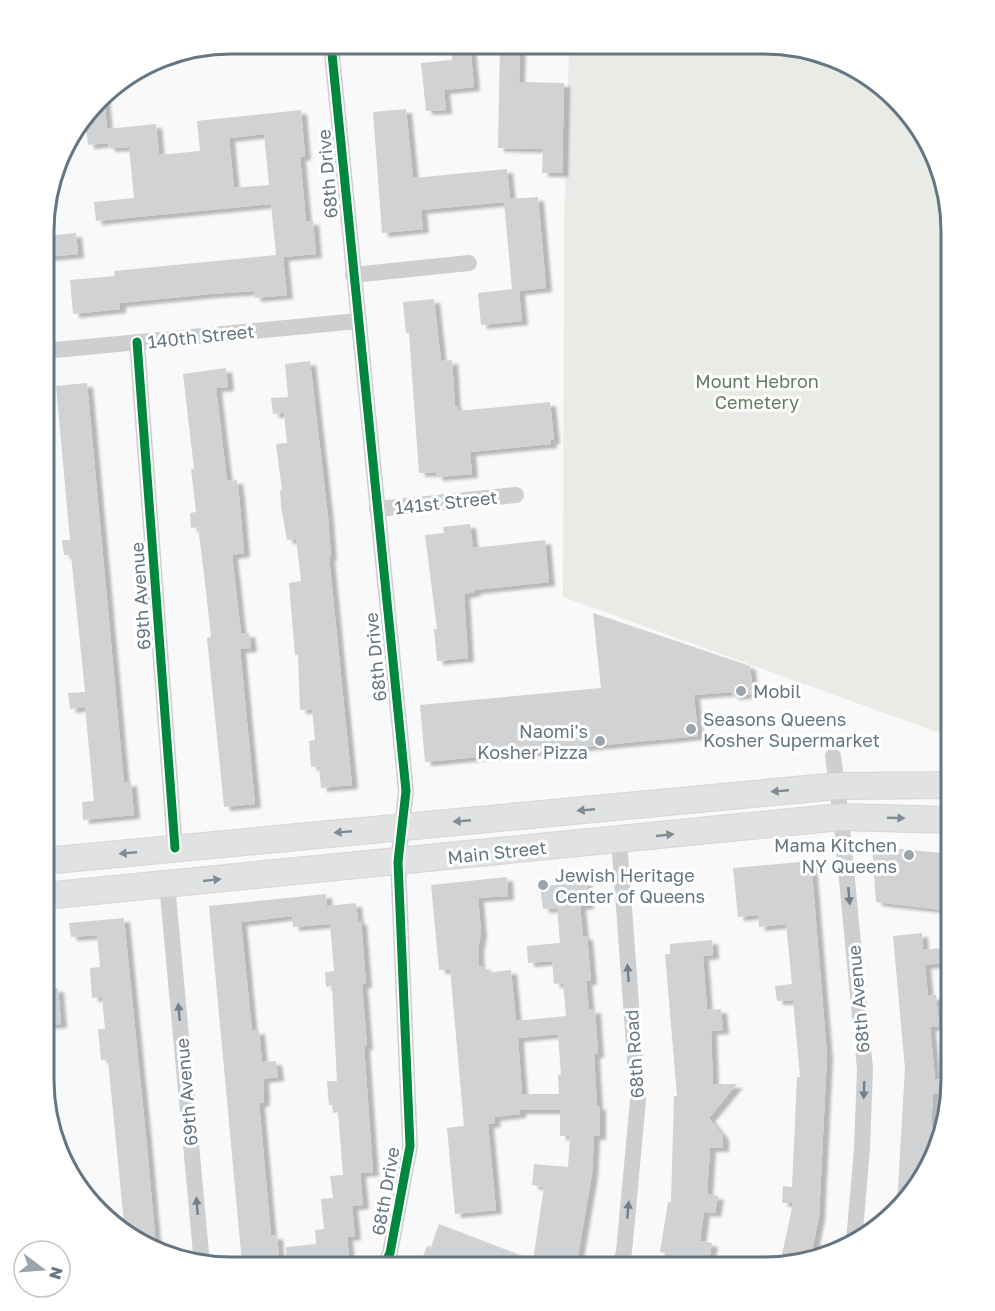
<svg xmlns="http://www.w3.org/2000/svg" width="995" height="1311" viewBox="0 0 995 1311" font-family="'Golos Text',sans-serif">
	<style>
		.green { fill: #e8ebe6 }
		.building { fill: #d0d2d3; fill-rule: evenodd; filter: url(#shadow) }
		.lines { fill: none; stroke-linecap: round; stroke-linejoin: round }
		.primary-casing { stroke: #d5d6d7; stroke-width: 28 }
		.street { stroke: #cecfd0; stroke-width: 16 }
		.primary { stroke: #e1e2e2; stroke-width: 26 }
		.cycleway-casing { stroke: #fff; stroke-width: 13 }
		.cycleway { stroke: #00873e; stroke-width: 9 }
		.oneway { fill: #7e8c96 }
		.oneway2 { fill: #707f8b }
		.poi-dot { fill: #99a4ac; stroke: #fff; stroke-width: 2 }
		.labels { text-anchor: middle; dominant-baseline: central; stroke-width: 6; stroke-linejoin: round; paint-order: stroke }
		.street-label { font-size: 18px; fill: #657683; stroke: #fff }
		.park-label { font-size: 18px; fill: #687a64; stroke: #fff }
		.poi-label { font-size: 18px; fill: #657683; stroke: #fff; text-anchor: start }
		.rim { fill: none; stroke: #657683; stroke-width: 3 }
	</style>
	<defs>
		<filter id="shadow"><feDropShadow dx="6" dy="4" stdDeviation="1.5" flood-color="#0004"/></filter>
	</defs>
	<rect width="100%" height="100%" fill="#f9f9f9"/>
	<polygon class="green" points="569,45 788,45 878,82 932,148 951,231 951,737 563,597 564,228"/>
	<g class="building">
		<polygon points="451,44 470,44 474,87 444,90 446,110 426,111 421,63 452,60"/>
		<polygon points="500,44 520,44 519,82 564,83 562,173 542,173 543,149 498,148"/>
		<path d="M 104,95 L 107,129 L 156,124 L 159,155 L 200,151 L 197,121 L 301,110 L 305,156 L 300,157 L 306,221 L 313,221 L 316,254 L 283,257 L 287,295 L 255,298 L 254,291 L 210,294 L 120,303 L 120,309 L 73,314 L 70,280 L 115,276 L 114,271 L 276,255 L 271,204 L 96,221 L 94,202 L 134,198 L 129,147 L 109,148 L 108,143 L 88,145 L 85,117 ZM 264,134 L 269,185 L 234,188 L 229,138 Z"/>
		<polygon points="406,109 413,178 507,169 510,199 538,197 546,288 519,291 522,321 481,325 478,293 512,289 504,202 421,210 423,229 382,233 373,112"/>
		<polygon points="76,233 78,254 45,257 45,236"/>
		<polygon points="434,299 441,361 452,360 455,406 458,406 458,411 550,402 554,440 551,440 551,444 470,452 472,474 437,477 436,472 419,473 409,333 406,333 403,302"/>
		<polygon points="310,361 328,517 331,557 329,557 352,785 321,788 319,766 311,767 309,741 315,740 312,709 300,710 298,655 295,655 289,583 301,581 296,539 287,540 281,506 280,490 282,490 276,444 287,443 284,413 273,414 271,398 288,397 285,364"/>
		<polygon points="226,368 228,387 216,388 227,481 237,480 239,495 244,553 232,555 241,634 249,633 251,648 240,649 255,804 224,807 207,638 211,637 204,574 198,527 191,528 190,513 196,512 191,469 194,469 183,374"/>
		<polygon points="87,383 124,783 131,782 134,815 83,820 82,802 94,801 85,707 70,709 68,693 85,692 71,555 64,555 62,540 70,540 56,386"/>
		<polygon points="470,524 473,548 545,540 549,582 475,590 475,592 464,594 468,658 437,661 434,629 437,629 425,535 444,533 443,527"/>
		<polygon points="593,613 750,666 753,694 733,696 732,692 694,695 698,736 425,762 420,705 601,688"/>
		<polygon points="872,846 951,854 951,911 876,902"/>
		<polygon points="811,861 827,1055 819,1216 811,1256 780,1264 793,1203 782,1203 783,1186 792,1187 797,1077 800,1077 793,1000 777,1001 775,986 792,984 786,924 759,927 758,915 738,917 733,868"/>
		<path d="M 507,877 L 508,896 L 478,898 L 481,932 L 478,950 L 479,967 L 485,966 L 485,973 L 511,970 L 516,1021 L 566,1016 L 563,983 L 554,984 L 552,961 L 528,963 L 527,946 L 560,943 L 557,908 L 543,909 L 540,887 L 586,881 L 588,905 L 580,906 L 583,936 L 587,936 L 591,981 L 586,981 L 589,1010 L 595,1009 L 598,1054 L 594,1054 L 597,1106 L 600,1106 L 600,1136 L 594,1136 L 592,1174 L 576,1267 L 419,1267 L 427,1246 L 431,1247 L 439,1224 L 533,1260 L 544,1187 L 532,1185 L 534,1164 L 568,1167 L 570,1136 L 560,1136 L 560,1110 L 520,1110 L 520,1114 L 494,1117 L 495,1123 L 488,1124 L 496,1210 L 455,1214 L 447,1128 L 464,1126 L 450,969 L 439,970 L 431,885 ZM 558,1034 L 561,1075 L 558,1075 L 559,1094 L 522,1094 L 518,1038 Z"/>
		<polygon points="326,894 327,906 356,903 358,921 361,921 366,984 362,984 367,1046 364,1046 373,1172 360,1173 363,1205 352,1206 355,1236 347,1237 350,1266 287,1266 286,1247 316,1244 315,1230 324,1229 321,1199 333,1198 330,1176 343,1175 338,1112 333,1113 332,1105 329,1105 327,1081 337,1081 332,986 326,987 325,972 334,971 330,924 293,927 292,916 241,922 252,1031 259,1030 262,1062 276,1061 278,1077 263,1079 264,1095 263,1103 259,1103 271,1236 277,1235 279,1258 242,1263 209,906"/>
		<polygon points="124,918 147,1147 156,1247 125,1234 108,1060 101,1060 98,1029 105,1029 102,997 92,998 90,968 100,967 97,935 71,937 69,923"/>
		<polygon points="922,933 923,950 951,947 951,962 925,965 928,996 936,995 939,1026 930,1027 935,1079 943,1080 942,1094 933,1094 931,1127 939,1127 920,1184 897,1204 905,1069 893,936"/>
		<polygon points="712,940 713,955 703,956 707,1010 721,1009 723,1030 711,1031 713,1084 737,1084 709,1118 723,1136 723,1148 710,1148 707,1194 718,1196 715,1213 704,1212 700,1241 712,1243 708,1267 662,1267 665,1253 660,1252 668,1202 671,1202 674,1096 677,1096 665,954 670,954 670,944"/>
		<polygon points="58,988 61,1024 44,1025 44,989"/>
	</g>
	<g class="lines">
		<g class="primary-casing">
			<g id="primary">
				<polyline points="44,861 838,786 951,785"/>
				<polyline points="44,896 841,817 951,820"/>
			</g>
		</g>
		<g class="street">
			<polyline points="331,44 406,791 398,862 410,1146 390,1253 384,1266"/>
			<polyline points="353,275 469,263"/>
			<polyline points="137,342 175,848"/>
			<polyline points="45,351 358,321"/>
			<polyline points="377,509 516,495"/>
			<polyline points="833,756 841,817 865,1069 862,1148 854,1242"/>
			<polyline points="167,884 202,1264"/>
			<polyline points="619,1267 624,1252 638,1100 619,839"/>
		</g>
		<use href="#primary" class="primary"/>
		<g class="cycleway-casing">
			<g id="cycleway">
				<polyline points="331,44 406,791 398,862 410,1146 390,1253 384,1266"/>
				<polyline points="137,342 175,848"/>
			</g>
		</g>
		<use href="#cycleway" class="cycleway"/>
	</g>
	<defs><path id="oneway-solid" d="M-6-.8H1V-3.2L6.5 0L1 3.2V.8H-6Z" transform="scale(1.5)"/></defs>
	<g class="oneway">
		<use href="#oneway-solid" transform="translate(780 791) rotate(175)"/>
		<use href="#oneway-solid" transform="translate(586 810) rotate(175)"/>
		<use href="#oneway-solid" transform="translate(896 818) rotate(2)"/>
		<use href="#oneway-solid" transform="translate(462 821) rotate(175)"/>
		<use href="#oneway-solid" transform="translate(343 832) rotate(175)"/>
		<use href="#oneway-solid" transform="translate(665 835) rotate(-6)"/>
		<use href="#oneway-solid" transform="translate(128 853) rotate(175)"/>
		<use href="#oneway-solid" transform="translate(212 880) rotate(-6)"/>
	</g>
	<g class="oneway2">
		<use href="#oneway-solid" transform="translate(849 896) rotate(85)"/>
		<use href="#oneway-solid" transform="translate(628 973) rotate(-94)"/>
		<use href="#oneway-solid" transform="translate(179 1012) rotate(-95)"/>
		<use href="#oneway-solid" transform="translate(864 1090) rotate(92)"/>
		<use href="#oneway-solid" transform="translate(197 1206) rotate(-95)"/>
		<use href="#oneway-solid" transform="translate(628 1210) rotate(-85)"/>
	</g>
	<g class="poi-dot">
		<circle cx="741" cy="691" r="6"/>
		<circle cx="691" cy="729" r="6"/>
		<circle cx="600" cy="741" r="6"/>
		<circle cx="909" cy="855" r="6"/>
		<circle cx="543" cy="885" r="6"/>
	</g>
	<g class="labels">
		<g class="street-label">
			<text transform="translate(327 174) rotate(-95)">68th Drive</text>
			<text transform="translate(201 336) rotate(-6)">140th Street</text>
			<text transform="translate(446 502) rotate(-6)">141st Street</text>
			<text transform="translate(140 596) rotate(-94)">69th Avenue</text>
			<text transform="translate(375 657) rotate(-96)">68th Drive</text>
			<text transform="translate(497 852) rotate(-6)">Main Street</text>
			<text transform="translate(858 999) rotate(-95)">68th Avenue</text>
			<text transform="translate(634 1054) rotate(-94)">68th Road</text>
			<text transform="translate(186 1092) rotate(-95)">69th Avenue</text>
			<text transform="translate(385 1191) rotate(-80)">68th Drive</text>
		</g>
		<g class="park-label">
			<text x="757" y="381">Mount Hebron<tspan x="757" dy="21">Cemetery</tspan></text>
		</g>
		<g class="poi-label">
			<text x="753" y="691">Mobil</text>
			<text x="703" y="719">Seasons Queens<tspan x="703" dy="21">Kosher Supermarket</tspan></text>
			<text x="588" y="731" text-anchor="end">Naomi's<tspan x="588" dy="21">Kosher Pizza</tspan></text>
			<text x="897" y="845" text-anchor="end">Mama Kitchen<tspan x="897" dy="21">NY Queens</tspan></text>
			<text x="555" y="875">Jewish Heritage<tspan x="555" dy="21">Center of Queens</tspan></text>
		</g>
	</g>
	<path d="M0 0H995V1311H0ZM231 54H764A177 177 0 0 1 941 231V1080A177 177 0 0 1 764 1257H231A177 177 0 0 1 54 1080V231A177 177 0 0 1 231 54Z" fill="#fff" fill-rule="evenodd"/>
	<path class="rim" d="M231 54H764A177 177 0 0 1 941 231V1080A177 177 0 0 1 764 1257H231A177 177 0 0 1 54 1080V231A177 177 0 0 1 231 54Z"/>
	<g transform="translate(42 1269) rotate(106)"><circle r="28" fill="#ffffff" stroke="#c1c8cd" stroke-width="1.5"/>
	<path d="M0-4.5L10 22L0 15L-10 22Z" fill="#99a4ac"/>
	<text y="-9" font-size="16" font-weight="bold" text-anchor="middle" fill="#657683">N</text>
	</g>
</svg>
